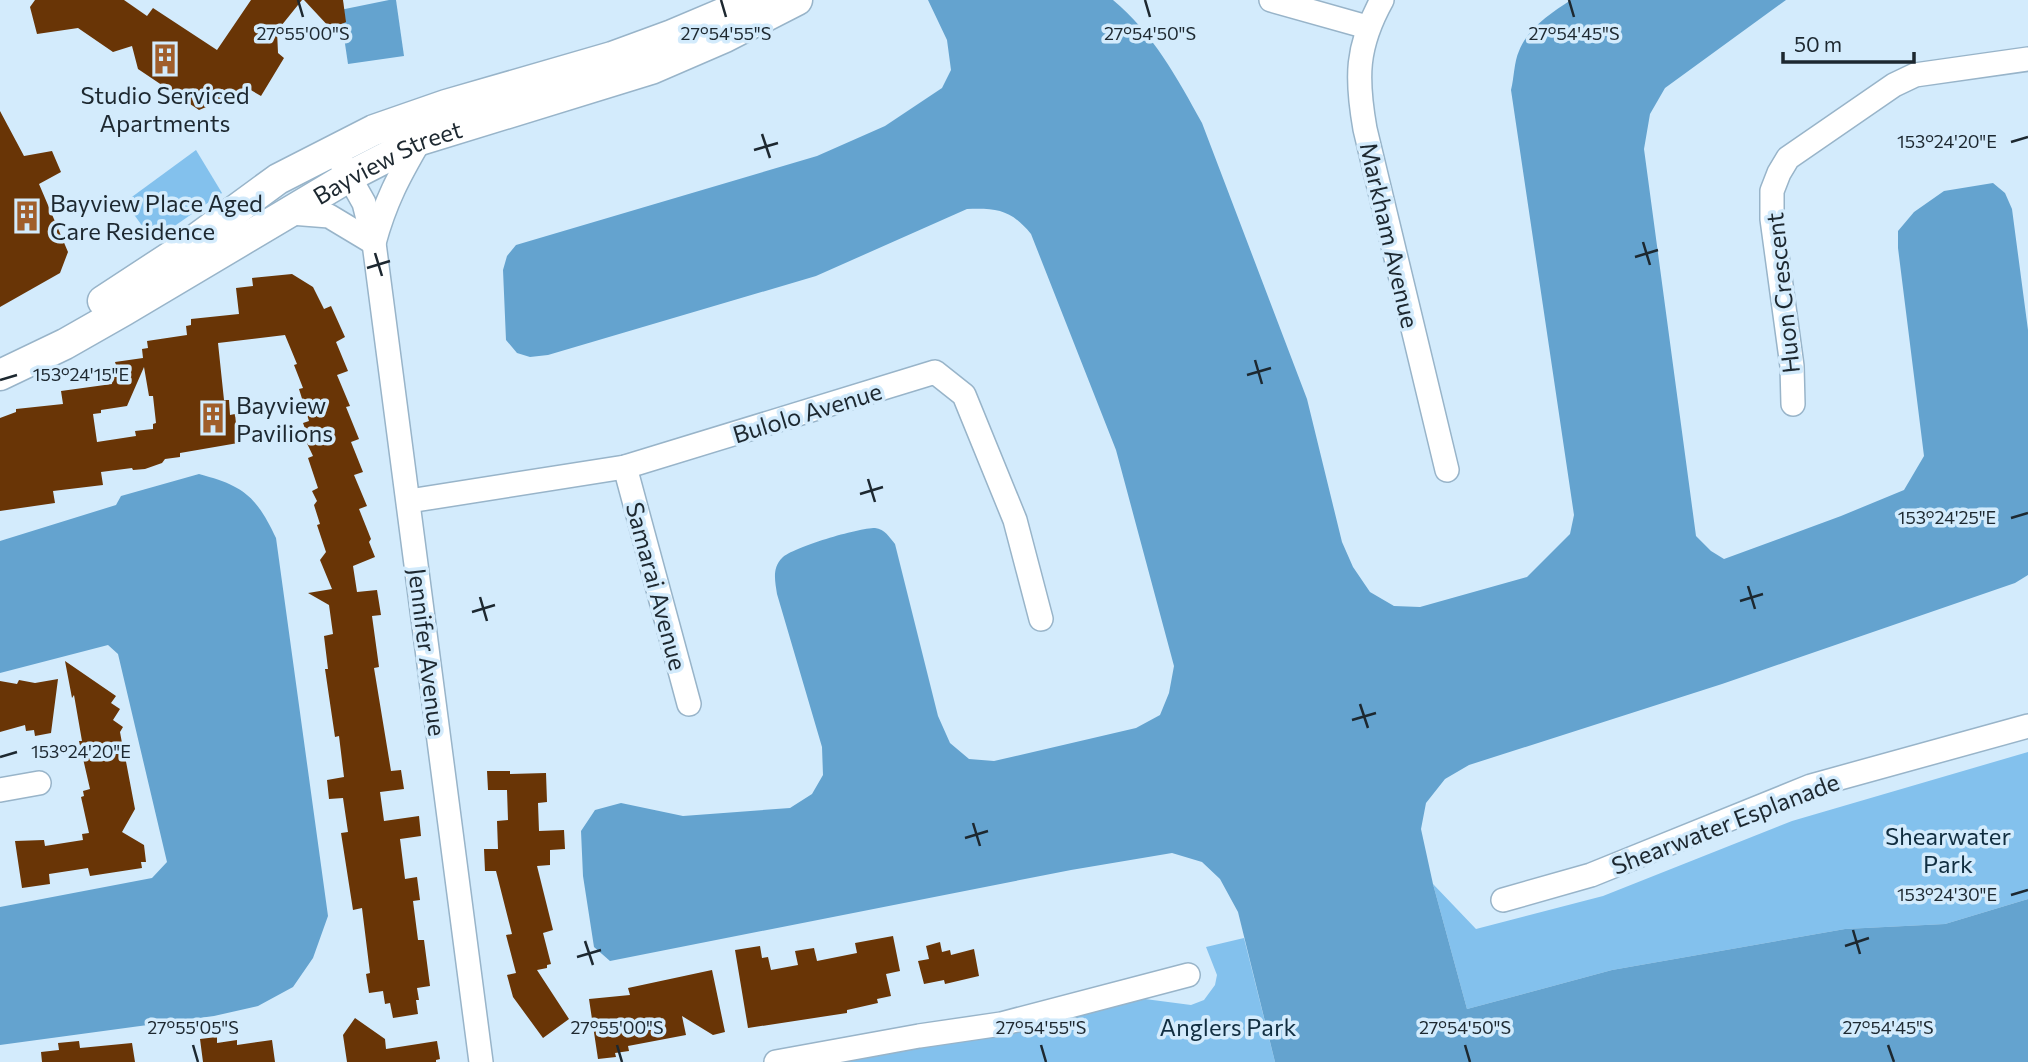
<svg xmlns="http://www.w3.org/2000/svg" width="2028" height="1062" viewBox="0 0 2028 1062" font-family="Commissioner,sans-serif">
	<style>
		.green { fill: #83c1ed }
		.water { fill: #64a3cf }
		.building { fill: #693506; fill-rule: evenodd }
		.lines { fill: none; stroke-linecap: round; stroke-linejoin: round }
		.minor-casing { stroke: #98b4c9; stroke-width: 26 }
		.major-casing { stroke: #98b4c9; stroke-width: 33 }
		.minor { stroke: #fff; stroke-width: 23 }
		.major { stroke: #fff; stroke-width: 30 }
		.ticks { fill: none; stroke: #1d2830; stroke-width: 2.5 }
		.labels { text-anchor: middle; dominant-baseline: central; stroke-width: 7; stroke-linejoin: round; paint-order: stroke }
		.poi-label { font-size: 24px; fill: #1d2830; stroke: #d3ebfc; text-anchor: start }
		.street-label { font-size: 24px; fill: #1d2830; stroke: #d3ebfc }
		.park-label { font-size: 24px; fill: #112e40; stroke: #d3ebfc }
		.ticks-label { font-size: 18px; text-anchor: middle; fill: #1d2830; stroke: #d3ebfc; stroke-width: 7; stroke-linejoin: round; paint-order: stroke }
	</style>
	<rect width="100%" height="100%" fill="#d3ebfc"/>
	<g class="green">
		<polygon points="196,150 222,193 153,241 125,202"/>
		<polygon points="2028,752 2028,899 1945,924 1845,929 1612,970 1467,1009 1433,884 1476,929 1603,896 1792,821"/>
		<polygon points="1244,938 1275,1062 809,1062 983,1038 1145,999 1191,1005 1204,1000 1215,985 1217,975 1206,947"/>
	</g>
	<g class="water">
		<polygon points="389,0 396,0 404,56 348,64 340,10"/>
		<path d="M 928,0 L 1113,0 C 1152,32 1178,79 1202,123 L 1307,399 L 1342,542 L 1353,567 L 1370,592 L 1394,606 L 1420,607 L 1527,577 L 1570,534 L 1574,515 L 1511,90 C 1514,78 1514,62 1519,51 C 1528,28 1551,13 1571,0 L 1786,0 L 1665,88 L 1650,114 L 1644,149 L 1696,536 L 1711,551 L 1724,559 L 1841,516 L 1904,490 L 1924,456 L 1898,248 L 1898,231 L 1914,212 L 1944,191 L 1993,183 L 2005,193 L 2012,209 L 2028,330 L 2028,575 L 2015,583 L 1722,684 L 1469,765 L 1445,779 L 1426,803 L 1421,829 L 1433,884 L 1467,1009 L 1612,970 L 1845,929 L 1945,924 L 2028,899 L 2028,1062 L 1275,1062 L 1238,912 L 1220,879 L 1202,862 L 1172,853 L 1071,870 L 610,961 L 594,947 L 583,876 L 581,831 L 595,810 L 621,803 L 683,816 L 790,808 L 812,794 L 823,775 L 822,747 L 777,594 C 775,581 772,568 782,558 C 793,547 858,528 875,528 C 885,529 889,537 895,544 L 938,716 L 950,743 L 969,759 L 994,761 L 1136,728 L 1160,715 L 1169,693 L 1174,666 L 1116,450 L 1031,234 C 1011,210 998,208 967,209 L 816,276 L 548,355 L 530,357 L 517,353 L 506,340 L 503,270 L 507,256 L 516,245 L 817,156 L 885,126 L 942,88 L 951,70 L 947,40 Z"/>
		<path d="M 199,474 C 244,486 256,496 276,538 L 328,916 L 313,958 L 293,987 L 258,1006 L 214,1016 L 0,1045 L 0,907 L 152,878 L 167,862 L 118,654 L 108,645 L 0,673 L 0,541 L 116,505 L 121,496 Z"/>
	</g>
	<g class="building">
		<polygon points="35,0 124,0 147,16 153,8 217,50 251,0 302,0 277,31 278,53 284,58 261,96 249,89 199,110 138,69 132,46 113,52 78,28 37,34 30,7"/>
		<polygon points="304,0 343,0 346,22 331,29"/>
		<polygon points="0,111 24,156 52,151 61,172 39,184 68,252 60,273 0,307"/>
		<path d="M 292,274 L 313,287 L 324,309 L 331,306 L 345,337 L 336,342 L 348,371 L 337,375 L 350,406 L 346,407 L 359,439 L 351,442 L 363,472 L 354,475 L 367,506 L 359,509 L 371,539 L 369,542 L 375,557 L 353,566 L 357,592 L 377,590 L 381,615 L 372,616 L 379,667 L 374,668 L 391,771 L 401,770 L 404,789 L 380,792 L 384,821 L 419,816 L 421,836 L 400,839 L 405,879 L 417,877 L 420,900 L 413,901 L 418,940 L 424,940 L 430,986 L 417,988 L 419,1000 L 416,1000 L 418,1014 L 393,1018 L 390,1003 L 385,1004 L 383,991 L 369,993 L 366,974 L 370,973 L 362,908 L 353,910 L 341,833 L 348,832 L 343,798 L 329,799 L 327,780 L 344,777 L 339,736 L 335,737 L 325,669 L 328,669 L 324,636 L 333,634 L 329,605 L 308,593 L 332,589 L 320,560 L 326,552 L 317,525 L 320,524 L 314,505 L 317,501 L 312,491 L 318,488 L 308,458 L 313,456 L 304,437 L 307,434 L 303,423 L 309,421 L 299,389 L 303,388 L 294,365 L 297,364 L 285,335 L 218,343 L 224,400 L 229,400 L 230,415 L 235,414 L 238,443 L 180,453 L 180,457 L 165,459 L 162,463 L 145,469 L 133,470 L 132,468 L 101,472 L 103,485 L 53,491 L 55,503 L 0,511 L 0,418 L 16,412 L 16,409 L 63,404 L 61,391 L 112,384 L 109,366 L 116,365 L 115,362 L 143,358 L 142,349 L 148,348 L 147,341 L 187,335 L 186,326 L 191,325 L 191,319 L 239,314 L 236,288 L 253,286 L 252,278 ZM 144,367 L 149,396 L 153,396 L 156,423 L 153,424 L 153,429 L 135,431 L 136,436 L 97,442 L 93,414 L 101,413 L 101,410 L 127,406 Z"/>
		<polygon points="65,661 116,696 111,703 120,709 113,720 123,727 120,732 122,743 127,747 124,751 135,809 122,832 144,845 146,862 141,862 142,868 90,876 88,868 49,874 50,884 22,888 15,841 44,840 45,846 83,840 82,834 89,833 81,797 84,796 83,791 90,789 79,741 82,741 74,695 72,698"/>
		<polygon points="58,679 51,733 35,736 34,730 26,731 25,725 0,732 0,681 17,684 19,680 35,683"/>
		<polygon points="487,771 510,771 510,774 546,773 547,802 538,803 539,831 564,830 565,849 550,850 550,865 537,866 553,930 543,933 551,964 547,965 547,968 537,970 569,1019 543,1038 513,997 507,975 516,973 506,935 512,934 496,871 485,871 484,849 498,849 497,821 508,820 507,790 488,790"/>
		<polygon points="893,936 900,971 886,974 891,996 877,999 878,1003 847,1010 847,1013 748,1028 735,950 760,946 762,958 768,957 771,970 798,965 795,951 814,948 817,961 857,953 855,943"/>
		<polygon points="940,942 942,952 950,950 951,955 974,949 979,976 945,984 944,980 924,984 918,961 929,959 926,946"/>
		<polygon points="712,970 725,1032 713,1035 682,1016 686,1035 628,1046 629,1051 615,1053 616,1057 598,1059 589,999 630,995 628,988"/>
		<polygon points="355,1018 385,1039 386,1049 437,1041 440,1059 436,1060 436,1062 347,1062 343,1035"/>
		<polygon points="217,1037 217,1043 237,1040 237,1045 272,1040 275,1062 203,1062 200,1039"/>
		<polygon points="79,1041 80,1048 132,1043 135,1062 42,1062 41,1052 59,1050 58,1043"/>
	</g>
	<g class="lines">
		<g class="minor-casing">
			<g id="minor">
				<polyline points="1271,0 1367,27"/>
				<path d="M 1382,0 C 1356,47 1356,78 1365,129 L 1447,470"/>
				<polyline points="342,164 364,203 374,243 481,1062"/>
				<path d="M 291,213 L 329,216 L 374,243 C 385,202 399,176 420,140"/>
				<polyline points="1793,404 1792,366 1772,219 1772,191 1779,173 1788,158 1894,85 1915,75 2028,59"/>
				<polyline points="625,467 689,704"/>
				<polyline points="409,501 625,467 935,372 964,395 1015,520 1041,619"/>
				<polyline points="0,790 39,783"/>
				<polyline points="1503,900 1591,875 1811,786 2028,726"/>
				<polyline points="776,1062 919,1036 1001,1024 1188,975"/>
			</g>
		</g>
		<g class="major-casing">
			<g id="major">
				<polyline points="103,301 181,250 278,179 374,130 446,105 612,57 672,35 755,0"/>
				<path id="s1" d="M 0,375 L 65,344 L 123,311 L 350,176 L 420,140 L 651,69 L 725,37 L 797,0"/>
			</g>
		</g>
		<use href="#minor" class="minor"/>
		<use href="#major" class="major"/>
	</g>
	<path class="ticks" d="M 298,0 L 303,17M 721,0 L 726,17M 1145,0 L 1150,17M 1569,0 L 1574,17M 762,134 L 770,158M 2011,142 L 2028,137M 754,150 L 778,143M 1643,242 L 1650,265M 375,253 L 382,276M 1635,257 L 1658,250M 367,268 L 390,261M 1255,360 L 1262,384M 1247,375 L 1271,368M 0,380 L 17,375M 868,479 L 875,502M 860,494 L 883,487M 2011,518 L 2028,513M 1748,586 L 1755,609M 480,597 L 487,621M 1740,601 L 1763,594M 472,612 L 495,605M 1360,704 L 1368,728M 1352,720 L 1376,713M 0,757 L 17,752M 973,823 L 980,846M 965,838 L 988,831M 2011,895 L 2028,890M 1853,930 L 1860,954M 585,941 L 593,965M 1845,946 L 1869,938M 577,957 L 601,950M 193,1045 L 198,1062M 617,1045 L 622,1062M 1041,1045 L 1046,1062M 1465,1045 L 1470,1062M 1888,1045 L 1894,1062"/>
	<defs>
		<g id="building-bare" transform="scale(2.415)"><path d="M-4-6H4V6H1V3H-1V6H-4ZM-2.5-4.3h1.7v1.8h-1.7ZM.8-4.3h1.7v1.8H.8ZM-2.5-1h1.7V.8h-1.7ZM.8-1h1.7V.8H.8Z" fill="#a05e2b" stroke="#d3ebfc" stroke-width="2.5" paint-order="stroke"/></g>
	</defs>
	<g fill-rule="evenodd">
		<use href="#building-bare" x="165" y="59"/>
		<use href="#building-bare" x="27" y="216"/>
		<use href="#building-bare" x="213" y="418"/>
	</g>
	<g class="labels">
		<g class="poi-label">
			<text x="165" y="94" text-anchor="middle">Studio Serviced<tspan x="165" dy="28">Apartments</tspan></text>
			<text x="50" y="202">Bayview Place Aged<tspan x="50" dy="28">Care Residence</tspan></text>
			<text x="236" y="404">Bayview<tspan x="236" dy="28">Pavilions</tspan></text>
		</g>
		<g class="street-label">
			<text stroke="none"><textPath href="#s1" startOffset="443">Bayview Street</textPath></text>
			<text transform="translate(1390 235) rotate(77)">Markham Avenue</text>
			<text transform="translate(1782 293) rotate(-96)">Huon Crescent</text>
			<text transform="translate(807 412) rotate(-17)">Bulolo Avenue</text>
			<text transform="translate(657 586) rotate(75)">Samarai Avenue</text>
			<text transform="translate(428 652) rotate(83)">Jennifer Avenue</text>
			<text transform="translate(1725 823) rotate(-21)">Shearwater Esplanade</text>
		</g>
		<g class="park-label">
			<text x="1948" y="835">Shearwater<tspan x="1948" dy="28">Park</tspan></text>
			<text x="1228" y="1026">Anglers Park</text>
		</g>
	</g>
	<g class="ticks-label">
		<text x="303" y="40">27°55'00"S</text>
		<text x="726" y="40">27°54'55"S</text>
		<text x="1150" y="40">27°54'50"S</text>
		<text x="1574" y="40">27°54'45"S</text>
		<text x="1947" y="148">153°24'20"E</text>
		<text x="81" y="381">153°24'15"E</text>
		<text x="1947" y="524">153°24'25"E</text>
		<text x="81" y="758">153°24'20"E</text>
		<text x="1947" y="901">153°24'30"E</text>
		<text x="193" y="1034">27°55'05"S</text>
		<text x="617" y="1034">27°55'00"S</text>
		<text x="1041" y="1034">27°54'55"S</text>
		<text x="1465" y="1034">27°54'50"S</text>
		<text x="1888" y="1034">27°54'45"S</text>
	</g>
	<path d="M1783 52v10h131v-10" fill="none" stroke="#1d2830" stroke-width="3.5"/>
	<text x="1794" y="52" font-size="21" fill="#1d2830" stroke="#d3ebfc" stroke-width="5" paint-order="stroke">50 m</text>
</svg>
